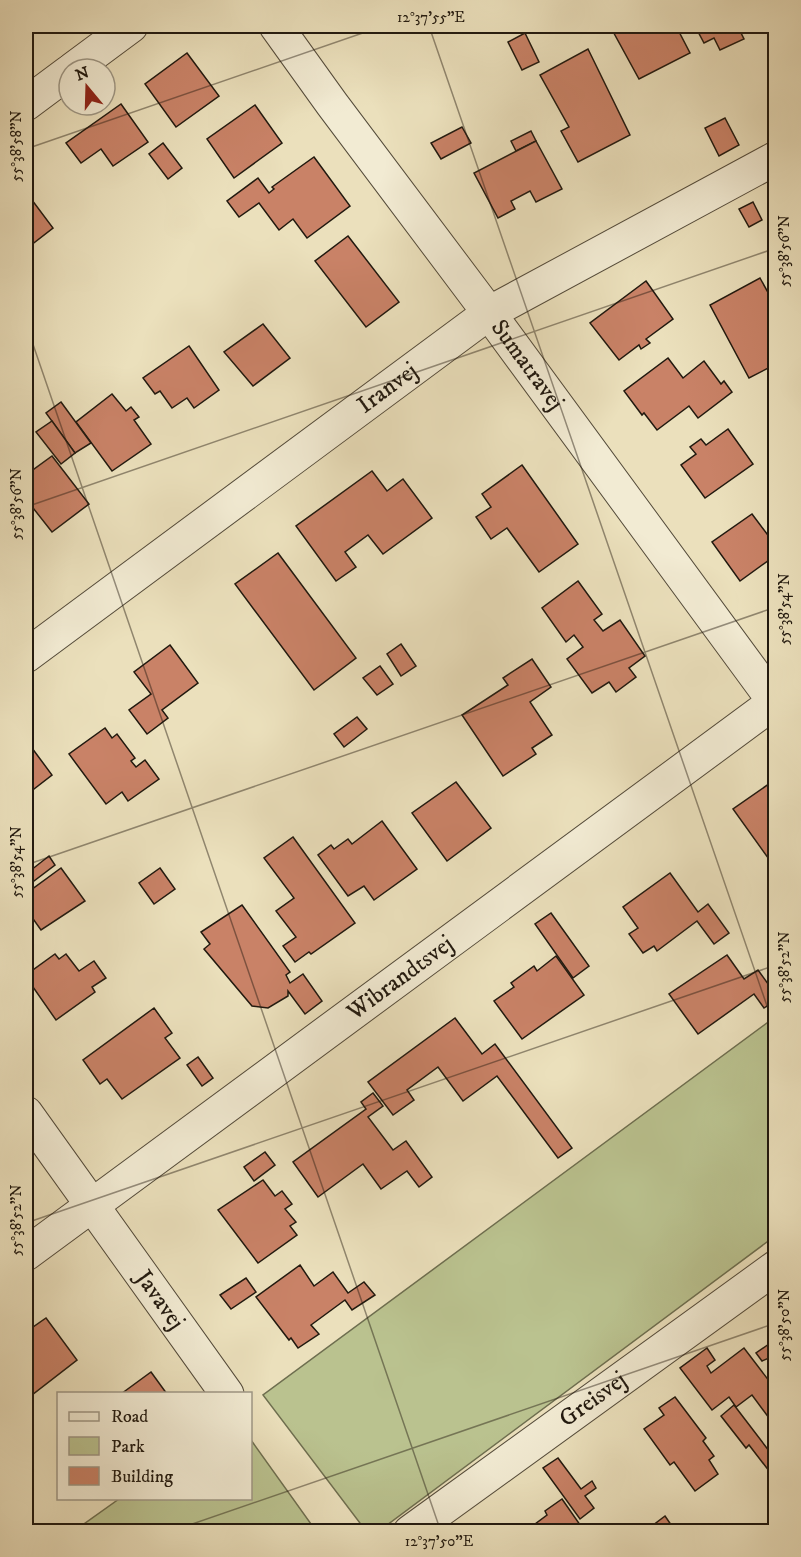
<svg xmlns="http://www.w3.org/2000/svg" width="801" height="1557" viewBox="0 0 801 1557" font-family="'IM FELL DW Pica',serif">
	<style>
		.green { fill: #bac28f; stroke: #6e6e4f; stroke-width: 1.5 }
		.building { fill: #c98267; stroke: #21190f; stroke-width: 1.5 }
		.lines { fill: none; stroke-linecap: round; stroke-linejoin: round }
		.minor-casing { stroke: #544b3a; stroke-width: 35 }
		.minor { stroke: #f2ebd3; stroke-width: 33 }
		.ticks { fill: none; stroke: #21190f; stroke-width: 1.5; stroke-opacity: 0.45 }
		.labels { text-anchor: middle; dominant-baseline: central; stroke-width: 4.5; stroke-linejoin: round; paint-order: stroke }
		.street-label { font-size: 24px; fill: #21190f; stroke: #f2ebd3 }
		.neatline { fill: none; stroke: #21190f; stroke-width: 2 }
		.ticks-label { font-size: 15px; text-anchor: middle; fill: #21190f }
	</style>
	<rect width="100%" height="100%" fill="#ebe0bc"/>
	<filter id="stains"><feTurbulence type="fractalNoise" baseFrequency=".00333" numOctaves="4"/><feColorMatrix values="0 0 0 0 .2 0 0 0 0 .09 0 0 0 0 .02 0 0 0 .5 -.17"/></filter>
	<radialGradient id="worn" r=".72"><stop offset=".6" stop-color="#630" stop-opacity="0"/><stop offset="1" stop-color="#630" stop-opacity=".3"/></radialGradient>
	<g class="green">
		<polygon points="775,1017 775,1236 379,1531 366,1531 263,1395"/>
		<polygon points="251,1440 316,1531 74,1531 119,1499 250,1498"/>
	</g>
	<g class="building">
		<polygon points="391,26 406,26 394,32"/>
		<polygon points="610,26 676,26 690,53 639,79"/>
		<polygon points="695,26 742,26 738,27 744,39 720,50 714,38 704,43"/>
		<polygon points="525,33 539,62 522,70 508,42"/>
		<polygon points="588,49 630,135 578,162 561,131 569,127 540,75"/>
		<polygon points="187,53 219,96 176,127 145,84"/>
		<polygon points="121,104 148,142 113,166 101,149 81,163 66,143"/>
		<polygon points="255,105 282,143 234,178 207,139"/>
		<polygon points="725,118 739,145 719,156 705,128"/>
		<polygon points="462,127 471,143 441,159 431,143"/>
		<polygon points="531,131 536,141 516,151 511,141"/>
		<polygon points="536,141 562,189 536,202 530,191 511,201 515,209 498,218 474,173"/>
		<polygon points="163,143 182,168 168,179 149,154"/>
		<polygon points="314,157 350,206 307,238 293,219 279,230 259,203 239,217 227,201 258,178 269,193 274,189 272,187"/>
		<polygon points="26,192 53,228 26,249"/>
		<polygon points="753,202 762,220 749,227 739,209"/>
		<polygon points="348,236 399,302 366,327 315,261"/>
		<polygon points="760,278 776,307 776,364 749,378 710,305"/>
		<polygon points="646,281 673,319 646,339 650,343 641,349 639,345 619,360 590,323"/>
		<polygon points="263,324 290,358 253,386 224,352"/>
		<polygon points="189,346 219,390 194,408 187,398 172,408 160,391 155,394 143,378"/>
		<polygon points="668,358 683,378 704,361 721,384 724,381 732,392 698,418 689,406 657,430 644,413 642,415 624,391"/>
		<polygon points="112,394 126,411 131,407 139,417 134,420 151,444 112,471 76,422"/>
		<polygon points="61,402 91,443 75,453 46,413"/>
		<polygon points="52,421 75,453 61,464 36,432"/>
		<polygon points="728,429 753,464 705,498 681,465 696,454 690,447 701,439 706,445"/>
		<polygon points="52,456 89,504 52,532 26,499 26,475"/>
		<polygon points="522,465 578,544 539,572 507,528 491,539 476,517 491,507 482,494"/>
		<polygon points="372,471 387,491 403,479 432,518 383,554 368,535 345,552 356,567 336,581 296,526"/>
		<polygon points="752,514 776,546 776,555 740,581 712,542"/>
		<polygon points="278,553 356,658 314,690 235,584"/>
		<polygon points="578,581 602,614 594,620 603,631 620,620 645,656 629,668 636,677 616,692 609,682 592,693 567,659 583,647 574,635 566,642 542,608"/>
		<polygon points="401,644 416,666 401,676 387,654"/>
		<polygon points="170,645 198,683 162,710 168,718 147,734 129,710 151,694 134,672"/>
		<polygon points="532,659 551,687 530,702 552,735 532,748 536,754 503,776 462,715 508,685 503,678"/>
		<polygon points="380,666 393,684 377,695 363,678"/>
		<polygon points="357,717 367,729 344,747 334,734"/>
		<polygon points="105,728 112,738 117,734 135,758 131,761 136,767 145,760 159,779 128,801 122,792 106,804 69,754"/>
		<polygon points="26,740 52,775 34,789 30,784 26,787"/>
		<polygon points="776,779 776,869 733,809"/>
		<polygon points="456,782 491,828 447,861 412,813"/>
		<polygon points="382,821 417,869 374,900 364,886 348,896 318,855 331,845 334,849 348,839 352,844"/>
		<polygon points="293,837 355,923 311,954 309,952 295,962 283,946 296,937 276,911 294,898 264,858"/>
		<polygon points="49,856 55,865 26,887 26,874"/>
		<polygon points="61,868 85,901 41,930 26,909 26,888 28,892"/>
		<polygon points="160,868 175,889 154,904 139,883"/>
		<polygon points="670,873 698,912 708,904 729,933 714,944 697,921 657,951 654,946 643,953 629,934 638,928 623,907"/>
		<polygon points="242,905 290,972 286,975 290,983 303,974 322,1001 305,1014 288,991 288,996 268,1008 252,1006 204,949 210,944 201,932"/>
		<polygon points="551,913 589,966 573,978 535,924"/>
		<polygon points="55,954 59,959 66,954 79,971 94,961 106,978 92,987 95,992 56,1020 26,977 26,975"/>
		<polygon points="727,955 744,979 758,970 776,995 776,1000 764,1008 754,994 698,1034 669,994"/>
		<polygon points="556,956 584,995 522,1039 494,1001 514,987 511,983 534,966 537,971"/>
		<polygon points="154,1008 172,1033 165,1038 180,1058 122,1099 107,1079 100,1084 83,1060"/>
		<polygon points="455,1018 482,1054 495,1044 572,1148 558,1158 497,1076 463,1101 438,1067 407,1090 414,1100 393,1115 368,1082"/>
		<polygon points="198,1057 213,1078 202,1086 187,1065"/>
		<polygon points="373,1093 383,1106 368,1117 393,1150 406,1141 432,1177 419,1187 407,1171 381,1189 363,1164 318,1197 293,1162 366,1109 361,1102"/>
		<polygon points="265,1152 275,1165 254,1181 244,1167"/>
		<polygon points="263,1180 275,1196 282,1191 292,1204 285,1209 296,1222 290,1226 297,1235 258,1263 218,1210"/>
		<polygon points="300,1265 314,1286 333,1272 348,1293 364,1282 375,1295 352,1310 345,1300 311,1325 319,1334 298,1348 291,1338 289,1340 256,1297"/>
		<polygon points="246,1278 256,1292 231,1309 220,1295"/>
		<polygon points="46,1318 77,1360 28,1398 26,1394 26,1332"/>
		<polygon points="769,1344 776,1355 762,1361 756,1353"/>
		<polygon points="707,1348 715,1360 707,1366 711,1373 744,1348 776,1390 776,1413 769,1418 752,1395 736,1407 729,1397 712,1410 680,1368"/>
		<polygon points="151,1372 167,1394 121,1394"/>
		<polygon points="675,1397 706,1438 703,1441 714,1456 709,1460 718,1474 695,1491 674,1462 670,1465 644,1429 664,1415 659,1408"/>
		<polygon points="734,1405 776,1460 776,1480 749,1445 746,1448 721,1416"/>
		<polygon points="558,1458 581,1489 592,1481 596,1488 585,1496 594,1508 580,1519 543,1468"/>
		<polygon points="562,1499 585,1532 528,1532 527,1530 547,1515 545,1511"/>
		<polygon points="665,1516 676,1532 644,1532"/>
		<polygon points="686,1524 692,1532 676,1532"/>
	</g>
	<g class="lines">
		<g class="minor-casing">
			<g id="minor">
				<path id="s1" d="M 276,26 L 332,104 L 489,313 L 776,704"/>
				<polyline points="73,69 131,26"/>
				<polyline points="26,104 69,72"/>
				<path id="s2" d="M 26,656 L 489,313 L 776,158"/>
				<path id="s3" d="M 26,1113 L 227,1394"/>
				<path id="s4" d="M 26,1254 L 776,701"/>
				<path id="s5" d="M 410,1532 L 776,1267"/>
			</g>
		</g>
		<use href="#minor" class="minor"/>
	</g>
	<path class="ticks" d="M 429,26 L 776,1032M 26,149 L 383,26M 26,324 L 441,1532M 26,507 L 776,248M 26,865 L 776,607M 26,1223 L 776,965M 169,1532 L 776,1323"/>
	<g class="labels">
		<g class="street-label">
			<text stroke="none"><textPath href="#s1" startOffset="422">Sumatravej</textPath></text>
			<text stroke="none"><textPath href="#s2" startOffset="450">Iranvej</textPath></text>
			<text stroke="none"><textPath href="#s4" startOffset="465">Wibrandtsvej</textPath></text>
			<text stroke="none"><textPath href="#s3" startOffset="230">Javavej</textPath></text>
			<text stroke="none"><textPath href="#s5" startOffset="226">Greisvej</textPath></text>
		</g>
	</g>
	<rect width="801" height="1557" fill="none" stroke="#ebe0bc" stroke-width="66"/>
	<rect x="57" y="1392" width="195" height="108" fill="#f2ebd3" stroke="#9e9785" stroke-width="1.5"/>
	<rect x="69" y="1412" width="30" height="9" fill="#f2ebd3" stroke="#9e9785" stroke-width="1.5"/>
	<text x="111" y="1422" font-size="18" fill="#21190f">Road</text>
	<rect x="69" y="1437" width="30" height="18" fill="#bac28f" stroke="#9e9785" stroke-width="1.5"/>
	<text x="111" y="1452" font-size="18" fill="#21190f">Park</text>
	<rect x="69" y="1467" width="30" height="18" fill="#c98267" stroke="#9e9785" stroke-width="1.5"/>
	<text x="111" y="1482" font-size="18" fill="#21190f">Building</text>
	<g transform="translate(87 87) rotate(341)"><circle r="28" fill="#f2ebd3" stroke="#9e9785" stroke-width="1.5"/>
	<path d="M0-4.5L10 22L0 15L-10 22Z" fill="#8f2418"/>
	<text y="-9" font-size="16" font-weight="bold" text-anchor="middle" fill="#21190f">N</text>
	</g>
	<rect x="33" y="33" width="735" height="1491" class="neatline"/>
	<g class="ticks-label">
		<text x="431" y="22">12°37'55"E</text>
		<text transform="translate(16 146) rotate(-90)" y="5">55°38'58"N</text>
		<text transform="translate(784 251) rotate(-90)" y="5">55°38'56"N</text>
		<text transform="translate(16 504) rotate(-90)" y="5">55°38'56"N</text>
		<text transform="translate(784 609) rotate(-90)" y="5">55°38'54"N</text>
		<text transform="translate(16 862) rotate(-90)" y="5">55°38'54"N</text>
		<text transform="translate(784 967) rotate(-90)" y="5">55°38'52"N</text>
		<text transform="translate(16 1220) rotate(-90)" y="5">55°38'52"N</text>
		<text transform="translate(784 1325) rotate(-90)" y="5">55°38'50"N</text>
		<text x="439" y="1546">12°37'50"E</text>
	</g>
	<rect width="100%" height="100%" filter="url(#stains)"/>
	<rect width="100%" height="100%" fill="url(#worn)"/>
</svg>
